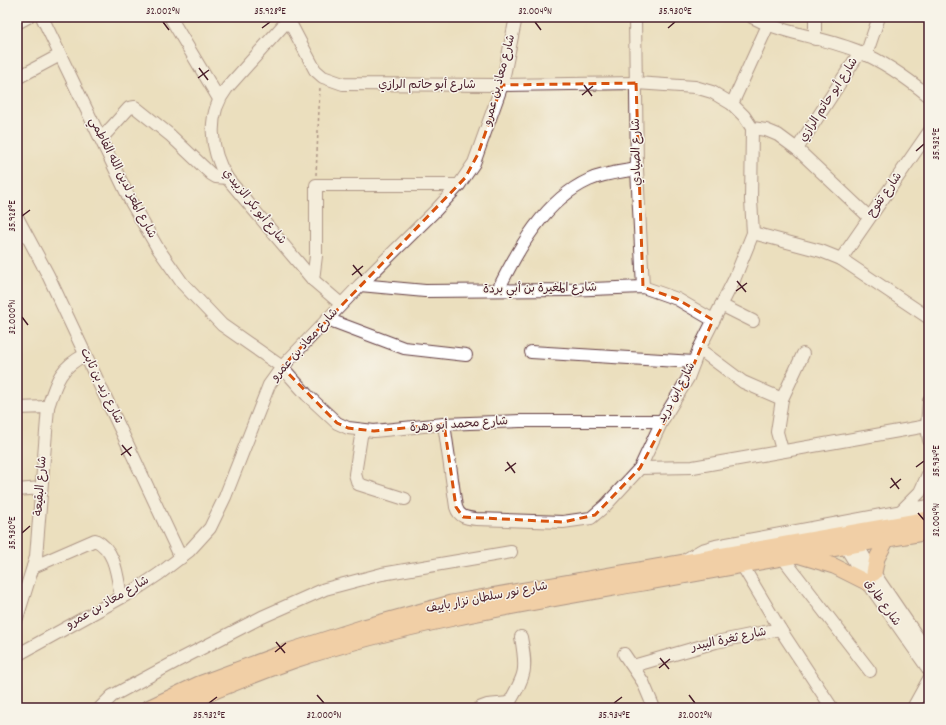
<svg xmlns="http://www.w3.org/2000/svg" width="946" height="725" viewBox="0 0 946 725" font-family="Dekko,'Playpen Sans Arabic',sans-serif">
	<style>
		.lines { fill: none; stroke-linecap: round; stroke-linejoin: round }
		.minor-casing { stroke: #623c41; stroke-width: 14 }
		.major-casing { stroke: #623c41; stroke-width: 17 }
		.path { stroke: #623c41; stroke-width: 1.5; stroke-dasharray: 3 3; stroke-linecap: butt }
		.minor { stroke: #fff; stroke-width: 12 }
		.major { stroke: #f8bd89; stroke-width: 15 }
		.marked { fill: none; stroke: #d8530f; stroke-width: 3; stroke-dasharray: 8 5; stroke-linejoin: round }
		.ticks { fill: none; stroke: #4a1f2b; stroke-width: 1.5 }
		.labels { text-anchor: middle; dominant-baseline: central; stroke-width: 3; stroke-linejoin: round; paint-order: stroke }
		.street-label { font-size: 12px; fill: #4a1f2b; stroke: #f7f3e8 }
		.neatline { fill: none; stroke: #4a1f2b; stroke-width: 1.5 }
		.ticks-label { font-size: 10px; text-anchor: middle; fill: #4a1f2b }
	</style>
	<rect width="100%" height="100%" fill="#f7f3e8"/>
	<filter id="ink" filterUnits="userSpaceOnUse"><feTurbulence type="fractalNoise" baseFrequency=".025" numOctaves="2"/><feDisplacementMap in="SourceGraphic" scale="8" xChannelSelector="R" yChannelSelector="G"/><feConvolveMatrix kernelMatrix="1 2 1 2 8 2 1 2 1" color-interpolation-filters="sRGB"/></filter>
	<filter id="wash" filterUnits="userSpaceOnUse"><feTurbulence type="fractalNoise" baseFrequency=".012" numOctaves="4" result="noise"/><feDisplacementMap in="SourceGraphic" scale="16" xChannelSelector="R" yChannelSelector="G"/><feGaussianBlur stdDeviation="0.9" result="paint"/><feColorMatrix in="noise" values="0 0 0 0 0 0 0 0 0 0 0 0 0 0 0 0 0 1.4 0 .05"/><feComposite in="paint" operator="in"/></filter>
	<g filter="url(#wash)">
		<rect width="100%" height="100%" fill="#ebdfbe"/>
	</g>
	<g filter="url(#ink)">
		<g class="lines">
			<g class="minor-casing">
				<g id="minor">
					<polyline points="42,17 131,202 157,247 183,284 222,325 282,367 307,395 337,423 348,428 374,431 444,424 520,421 662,421"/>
					<polyline points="170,17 219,99"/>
					<polyline points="287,17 315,70 323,77 343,84 502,85 636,83 695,87 712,92 732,104 744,116 752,128 766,130 778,135 797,149 869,217"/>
					<polyline points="635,17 637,169 643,287"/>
					<path d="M 752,17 C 786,35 825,37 860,52 C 885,62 908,79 929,96"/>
					<polyline points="815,17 815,39"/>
					<path d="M 288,20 L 227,88 C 206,115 210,150 227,178 L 313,280 L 341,304"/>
					<polyline points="17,23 28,17"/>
					<polyline points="866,55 879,17"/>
					<polyline points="17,78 60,55"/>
					<polyline points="732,104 768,25"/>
					<polyline points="101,139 129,108 135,107 170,135 211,174 216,177 227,178"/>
					<polyline points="797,149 860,52"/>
					<polyline points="17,217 48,275 181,558"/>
					<polyline points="753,233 821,251 841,259 929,318"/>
					<polyline points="841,259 929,132"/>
					<polyline points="313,280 316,256 316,185 459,185"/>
					<polyline points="360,285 425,291 566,290 643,287 677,299 713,320"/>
					<path d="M 498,290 C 518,249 545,200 589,180 C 604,173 621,172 637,169"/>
					<polyline points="721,305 753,321"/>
					<polyline points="327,319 404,348 466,355"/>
					<polyline points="699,349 743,382 782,399"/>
					<polyline points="531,352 694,362"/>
					<polyline points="929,401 927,426 929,440"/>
					<path d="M 48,407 C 56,382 60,367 85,355"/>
					<polyline points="17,408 48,407 36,557 17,618"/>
					<path d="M 444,424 L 456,507 C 459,517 466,518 476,519 L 563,522 L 591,518 L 606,505 L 640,468 L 662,421 L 688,378 L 699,349 L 734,280 L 753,233 L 751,200 L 752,128"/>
					<polyline points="362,430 355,474 358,484 405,499"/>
					<polyline points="782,450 777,432 782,399 803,354"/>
					<polyline points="640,468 693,467 927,426"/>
					<polyline points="17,490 41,488"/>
					<polyline points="901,511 920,492 929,472"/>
					<polyline points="853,538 874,573 929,654"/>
					<polyline points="841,540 868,583 929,670"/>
					<polyline points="783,558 870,671"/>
					<polyline points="685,560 702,550 716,546 929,506"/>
					<polyline points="742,565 780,629 832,708"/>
					<path d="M 33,567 L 95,540 C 116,550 117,576 121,597"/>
					<polyline points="624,654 643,682 654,708"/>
					<polyline points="17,655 135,590 159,574 189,551 210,528 225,497 269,385 282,367 360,285 436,210 459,185 474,163 502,85 516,17"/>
					<polyline points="633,666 716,642 780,629"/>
					<path d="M 509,703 C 526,674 527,670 521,637"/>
					<polyline points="100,708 112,696 177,661 262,617 325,589 382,574 511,552"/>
					<polyline points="479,708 487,705 509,703 511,708"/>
					<polyline points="913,708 929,679"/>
				</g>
			</g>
			<g class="major-casing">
				<g id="major">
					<polyline points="801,556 834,566 868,583"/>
					<polyline points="874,573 877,558 887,539"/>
					<polyline points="148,708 199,684 277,655 364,627 451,603 929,519"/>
					<path d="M 176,708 C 215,690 255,674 295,660 C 406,623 523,604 637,584 C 735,567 832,548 929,532"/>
				</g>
			</g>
			<polyline class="path" points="316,175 320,87"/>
			<use href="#minor" class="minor"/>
			<use href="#major" class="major"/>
		</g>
	</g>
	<path d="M0 0H946V725H0ZM 636,83 L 643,287 L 677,299 L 713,320 L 688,378 L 640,468 L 595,515 L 563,522 L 463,517 L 456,507 L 444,424 L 374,431 L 348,428 L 337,423 L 282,367 L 465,178 L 478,154 L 502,85 Z" fill="#ebdfbe" fill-opacity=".55" fill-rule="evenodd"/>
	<path class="marked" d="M 636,83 L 643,287 L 677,299 L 713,320 L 688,378 L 640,468 L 595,515 L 563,522 L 463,517 L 456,507 L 444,424 L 374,431 L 348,428 L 337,423 L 282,367 L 465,178 L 478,154 L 502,85 Z"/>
	<path class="ticks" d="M 163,22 L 169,30M 535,22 L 541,30M 262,28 L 270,22M 668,28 L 675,22M 199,68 L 208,80M 198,78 L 209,70M 584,85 L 592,96M 582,95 L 593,86M 916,151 L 924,144M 22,216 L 30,210M 353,265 L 362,276M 352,275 L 363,266M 737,281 L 746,292M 736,291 L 747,283M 22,317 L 28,325M 122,445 L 131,456M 121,455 L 132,447M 507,462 L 515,473M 916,467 L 924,461M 505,471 L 516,463M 891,478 L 899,489M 890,488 L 901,479M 918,513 L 924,520M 22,533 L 30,526M 276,642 L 285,653M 275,652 L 286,643M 660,658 L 669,669M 659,668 L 670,659M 317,695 L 324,703M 689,695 L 695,703M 209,703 L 217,697M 614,703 L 622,697"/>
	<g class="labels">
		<g class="street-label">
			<text transform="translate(500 80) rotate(-75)">شارع معاذ بن عمرو</text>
			<text x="427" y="85">شارع أبو حاتم الرازي</text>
			<text transform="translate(829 100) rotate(-57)">شارع أبو حاتم الرازي</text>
			<text transform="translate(637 152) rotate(-91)">شارع الصيادي</text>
			<text transform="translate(122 178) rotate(63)">شارع المعز لدين الله الفاطمي</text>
			<text transform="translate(885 195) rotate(-55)">شارع تفوح</text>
			<text transform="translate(254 207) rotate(51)">شارع أبو بكر الزبيدي</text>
			<text transform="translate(540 289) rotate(-1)">شارع المغيرة بن أبي بردة</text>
			<text transform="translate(305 345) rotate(-48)">شارع معاذ بن عمرو</text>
			<text transform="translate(101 386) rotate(64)">شارع زيد بن ثابت</text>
			<text transform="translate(677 393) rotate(-62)">شارع ابن دريد</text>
			<text transform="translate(459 425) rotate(-4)">شارع محمد أبو زهرة</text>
			<text transform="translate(41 486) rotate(-86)">شارع البقيعة</text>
			<text transform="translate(487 598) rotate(-11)">شارع نور سلطان نزار باييف</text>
			<text transform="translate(108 603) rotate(-30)">شارع معاذ بن عمرو</text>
			<text transform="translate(882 603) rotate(55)">شارع طارق</text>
			<text transform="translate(729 640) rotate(-12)">شارع ثغرة البيدر</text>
		</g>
	</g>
	<rect width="946" height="725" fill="none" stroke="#f7f3e8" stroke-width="44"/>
	<rect x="22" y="22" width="902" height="681" class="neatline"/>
	<g class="ticks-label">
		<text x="163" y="14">32.002°N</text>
		<text x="270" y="14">35.928°E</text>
		<text x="535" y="14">32.004°N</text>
		<text x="675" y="14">35.930°E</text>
		<text transform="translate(935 144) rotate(-90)" y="4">35.932°E</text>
		<text transform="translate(11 216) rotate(-90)" y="4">35.928°E</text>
		<text transform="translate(11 317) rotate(-90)" y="4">32.000°N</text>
		<text transform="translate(935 461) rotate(-90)" y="4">35.934°E</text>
		<text transform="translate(935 520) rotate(-90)" y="4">32.004°N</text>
		<text transform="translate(11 533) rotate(-90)" y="4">35.930°E</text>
		<text x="209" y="718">35.932°E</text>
		<text x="324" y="718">32.000°N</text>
		<text x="614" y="718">35.934°E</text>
		<text x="695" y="718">32.002°N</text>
	</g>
</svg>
